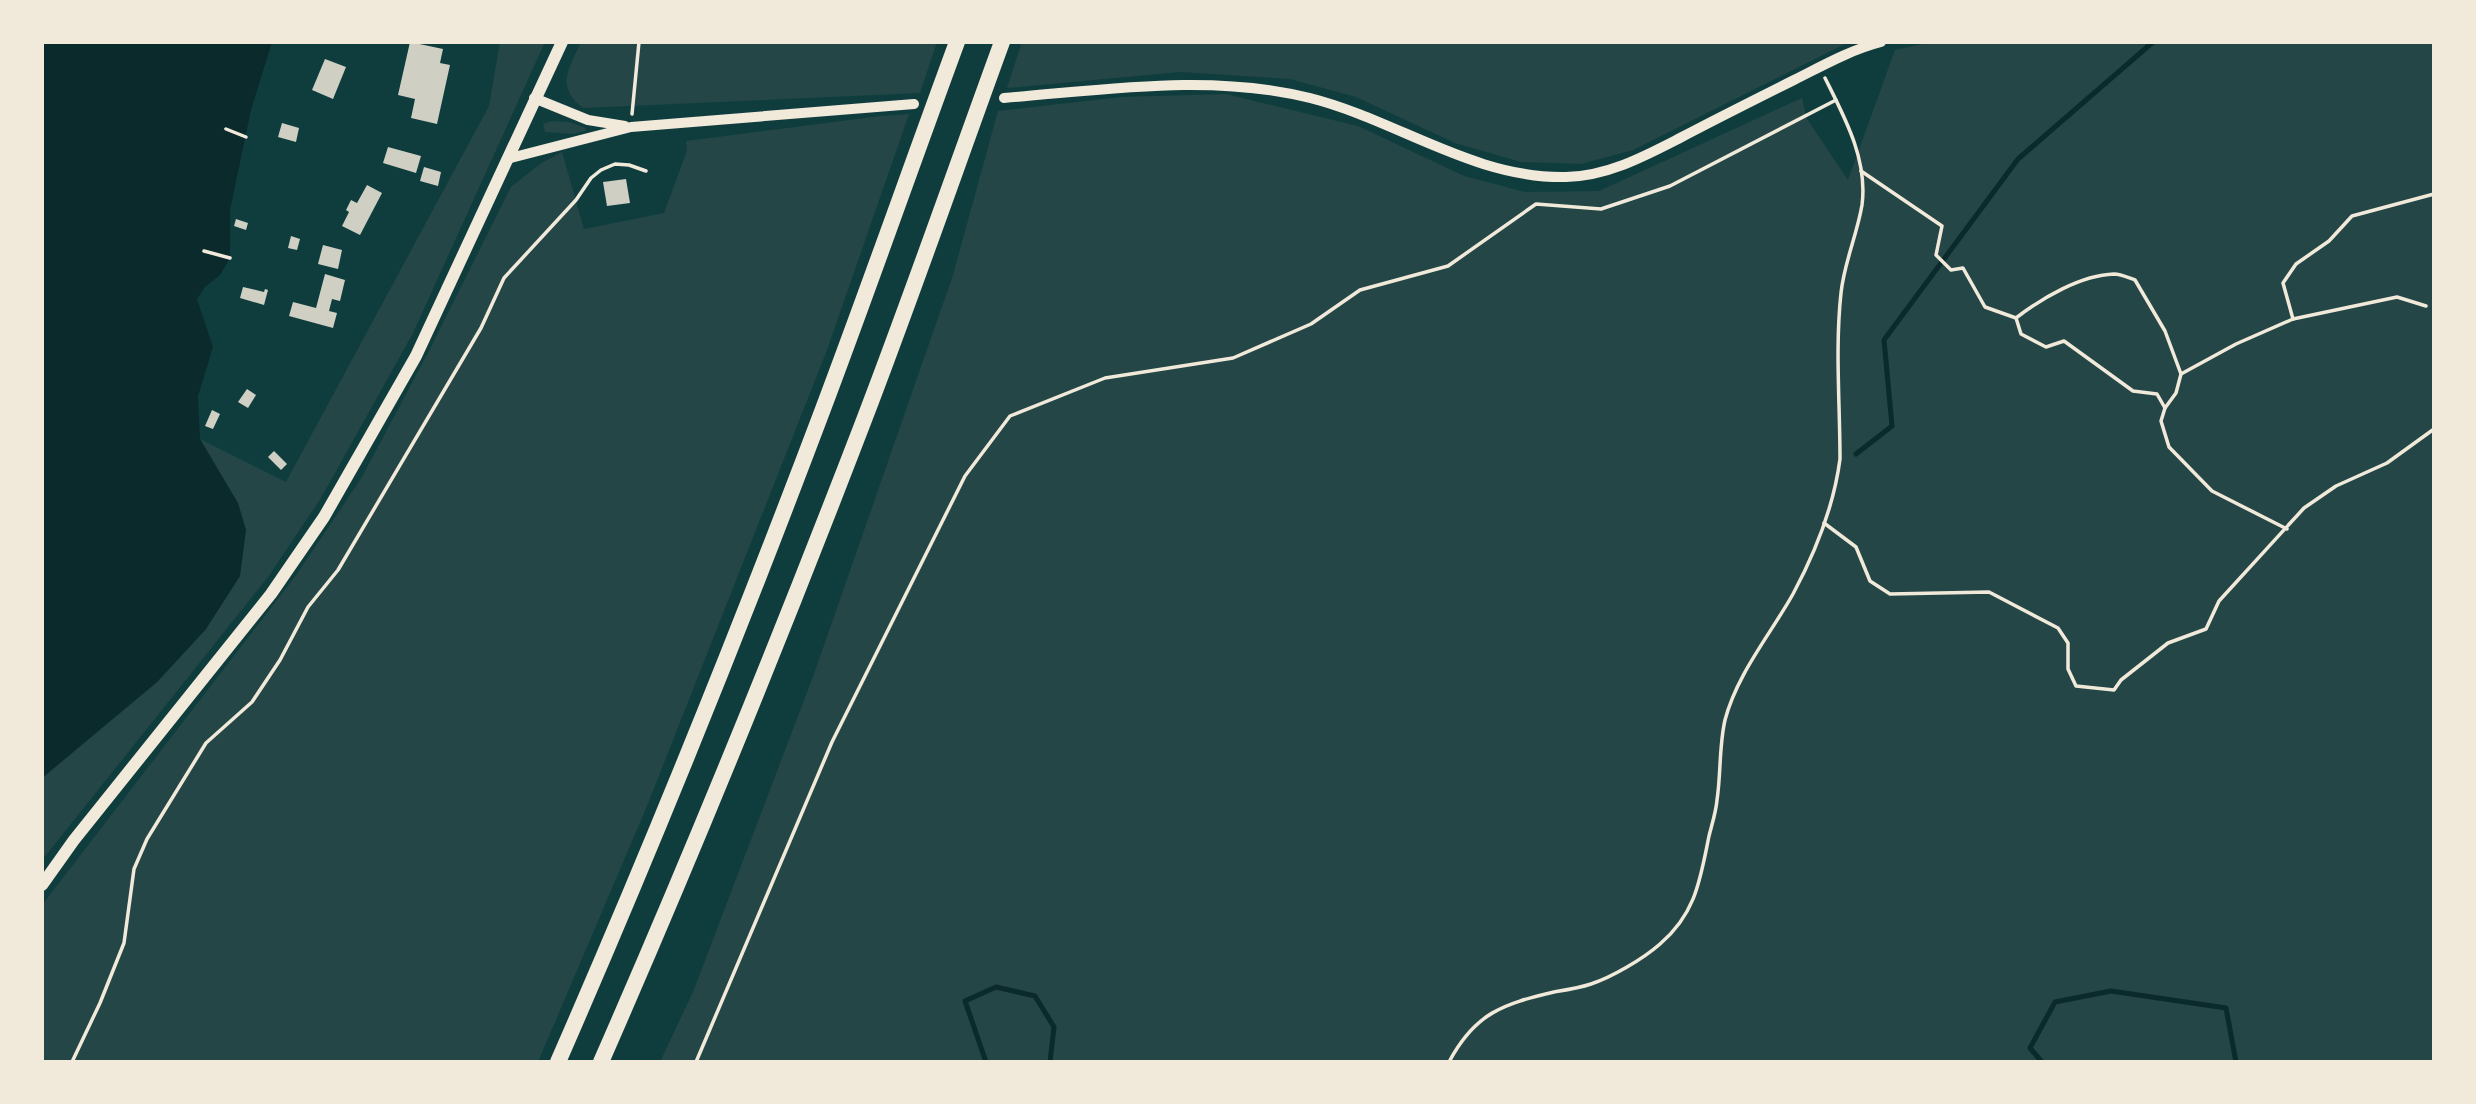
<svg xmlns="http://www.w3.org/2000/svg" width="2476" height="1104" viewBox="0 0 2476 1104" font-family="'PT Sans',sans-serif">
	<style>
		.green { fill: #244646 }
		.water { fill: #0a2a2b }
		.lines { fill: none; stroke-linecap: round; stroke-linejoin: round }
		.stream { stroke: #0a2a2b; stroke-width: 5 }
		.building { fill: #cfcfc3 }
		.path { stroke: #f1e9da; stroke-width: 3.5 }
		.tertiary { stroke: #f1e9da; stroke-width: 10 }
		.secondary { stroke: #f1e9da; stroke-width: 12 }
		.motorway { stroke: #f1e9da; stroke-width: 16 }
	</style>
	<rect width="100%" height="100%" fill="#0f3d3e"/>
	<g class="green">
		<polygon points="500,42 545,42 413,333 321,498 268,577 42,860 42,778 157,682 206,629 212,462 200,439 286,482 489,106"/>
		<path d="M 581,42 L 937,42 L 920,93 L 583,108 C 555,86 569,69 581,42 Z"/>
		<polygon points="1022,42 1849,42 1633,150 1581,164 1521,162 1455,143 1356,97 1290,79 1180,72 1007,88"/>
		<polygon points="1932,42 2434,42 2434,1062 660,1062 693,992 814,674 953,275 998,111 1121,97 1226,94 1358,126 1464,176 1525,192 1599,191 1802,98 1807,119 1848,180 1895,50"/>
		<polygon points="909,114 827,350 647,806 538,1062 42,1062 42,905 297,574 362,477 431,347 511,187 540,164 562,152 584,229 664,213 687,151 686,141 880,116"/>
		<polygon points="552,121 569,122 586,128 585,131 572,134 545,132 543,124"/>
	</g>
	<polygon class="water" points="42,42 272,42 251,110 230,210 230,258 220,275 205,287 197,299 213,347 198,396 200,439 238,503 246,530 240,576 206,629 157,682 42,778"/>
	<g class="lines">
		<g class="stream">
			<polyline points="1856,454 1892,426 1884,340 2018,159 2153,42"/>
			<polyline points="986,1062 965,1001 996,987 1035,996 1054,1027 1050,1062"/>
			<polyline points="2042,1062 2030,1048 2055,1002 2111,991 2226,1008 2236,1062"/>
		</g>
	</g>
	<g class="building">
		<polygon points="410,42 443,49 440,63 450,65 437,124 411,118 415,99 398,95"/>
		<polygon points="325,59 346,67 333,99 312,90"/>
		<polygon points="282,123 299,128 296,142 278,137"/>
		<polygon points="388,147 421,156 416,173 383,163"/>
		<polygon points="424,167 441,172 438,186 420,181"/>
		<polygon points="626,179 630,203 607,206 603,182"/>
		<polygon points="367,185 382,193 360,235 342,226 349,212 346,210 351,200 357,203"/>
		<polygon points="236,219 248,223 246,230 234,226"/>
		<polygon points="291,236 300,239 297,250 288,248"/>
		<polygon points="323,245 342,250 338,269 318,264"/>
		<polygon points="325,274 345,280 340,301 332,299 329,311 337,313 333,328 289,316 293,302 316,308"/>
		<polygon points="243,287 264,292 265,289 268,290 264,305 240,298"/>
		<polygon points="247,389 256,395 248,408 238,402"/>
		<polygon points="212,410 220,414 213,429 205,426"/>
		<polygon points="274,451 287,464 281,470 268,457"/>
	</g>
	<g class="lines">
		<g class="path">
			<polyline points="632,114 639,42"/>
			<polyline points="226,129 246,137"/>
			<polyline points="1861,171 1942,226 1936,255 1951,270 1963,268 1985,307 2016,318 2021,334 2046,347 2064,341 2133,391 2157,394 2165,408"/>
			<polyline points="204,251 230,258"/>
			<path d="M 2016,318 C 2042,298 2081,275 2114,274 C 2121,274 2129,278 2135,280 L 2165,331 L 2181,374"/>
			<polyline points="2293,319 2283,283 2296,264 2329,241 2352,216 2434,194"/>
			<polyline points="1824,523 1856,547 1870,581 1890,594 1989,592 2058,628 2068,643 2068,669 2076,686 2114,690 2121,680 2168,643 2206,629 2219,601 2304,508 2336,486 2387,463 2434,429"/>
			<polyline points="2287,529 2212,491 2169,447 2161,421 2165,408 2176,393 2181,374 2236,344 2293,319 2397,297 2426,306"/>
			<polyline points="72,1062 100,1003 124,943 134,869 147,839 206,743 252,702 280,660 308,607 338,570 481,328 504,278 576,200 591,178 601,170 615,164 629,165 646,171"/>
			<polyline points="696,1062 832,742 965,476 1010,416 1105,378 1233,358 1311,324 1360,290 1448,266 1536,204 1601,209 1670,186 1836,100"/>
			<path d="M 1449,1062 C 1475,1013 1503,1004 1554,992 C 1566,990 1579,988 1591,984 C 1612,977 1643,959 1660,944 C 1696,913 1700,880 1709,836 C 1712,824 1716,812 1717,800 C 1721,774 1719,746 1725,720 C 1737,674 1770,635 1793,594 C 1815,553 1834,505 1840,459 C 1840,404 1835,348 1841,293 C 1844,263 1857,235 1862,205 C 1868,160 1845,118 1825,78"/>
		</g>
		<g class="tertiary">
			<polyline points="534,98 588,120 625,126"/>
			<path d="M 1004,98 C 1105,90 1210,73 1310,98 C 1397,120 1474,179 1566,177 C 1608,176 1645,156 1680,138 C 1718,118 1756,99 1794,80 C 1822,66 1850,50 1881,42"/>
			<polyline points="507,159 631,127 914,104"/>
		</g>
		<polyline class="secondary" points="42,885 74,840 271,594 324,517 416,356 562,42"/>
		<g class="motorway">
			<path d="M 558,1062 C 652,847 740,629 823,409 C 869,287 912,164 957,42"/>
			<path d="M 601,1062 C 694,850 781,636 864,420 C 912,295 956,168 1002,42"/>
		</g>
	</g>
	<rect width="2476" height="1104" fill="none" stroke="#f1e9da" stroke-width="88"/>
</svg>
